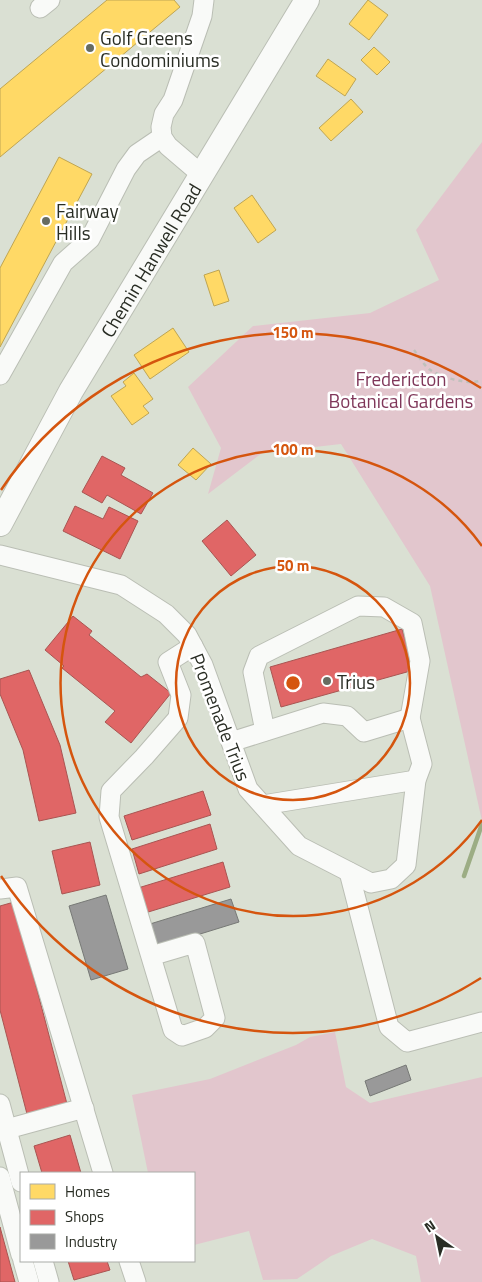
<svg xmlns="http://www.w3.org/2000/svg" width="482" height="1282" viewBox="0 0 482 1282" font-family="'Titillium Web',sans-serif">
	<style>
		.green { fill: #e2c6cd }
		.homes { fill: #ffd966; stroke: #bfa552 }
		.shops { fill: #e06666; stroke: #a95552 }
		.industry { fill: #999; stroke: #777976 }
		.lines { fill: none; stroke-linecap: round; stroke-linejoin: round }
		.stream { stroke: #9cad84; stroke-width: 4.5 }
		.minor-casing { stroke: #babeb4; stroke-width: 21 }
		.major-casing { stroke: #babeb4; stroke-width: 26 }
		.path { stroke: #bfc1bc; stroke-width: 2.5; stroke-dasharray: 4 4; stroke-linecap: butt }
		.minor { stroke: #f9faf8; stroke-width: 19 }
		.major { stroke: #f9faf8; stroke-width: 24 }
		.ring { fill: none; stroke: #d5550e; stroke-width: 2.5 }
		.poi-dot { fill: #676c61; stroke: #fff; stroke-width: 2 }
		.labels { text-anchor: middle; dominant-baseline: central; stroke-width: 5; stroke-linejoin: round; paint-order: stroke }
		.poi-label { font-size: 19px; fill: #292d24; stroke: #fff; text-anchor: start }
		.street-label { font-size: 19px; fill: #292d24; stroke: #fff }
		.park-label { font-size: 19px; fill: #7f3659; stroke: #fff }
		.centre { fill: #d5550e; stroke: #fff; stroke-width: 2.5 }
		.ring-label { font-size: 15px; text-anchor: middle; font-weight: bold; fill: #d5550e; stroke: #fff; stroke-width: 5; stroke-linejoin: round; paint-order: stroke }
	</style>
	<rect width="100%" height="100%" fill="#dae0d3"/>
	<g class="green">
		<polygon points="482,142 482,821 430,586 341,444 262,453 208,494 221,448 188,387 253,326 370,313 439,280 416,230"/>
		<polygon points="335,1032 346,1087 370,1103 482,1077 482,1282 421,1282 416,1256 372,1239 331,1256 297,1279 263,1280 249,1231 194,1245 194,1173 148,1173 132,1095 210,1079 296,1045 310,1037"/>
	</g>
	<g class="homes">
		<polygon points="107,0 174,0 180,7 0,157 0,89"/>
		<polygon points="368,0 388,15 369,40 349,24"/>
		<polygon points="374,47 390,62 377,75 361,60"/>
		<polygon points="328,59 356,79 345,96 316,76"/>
		<polygon points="351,99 363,112 331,141 319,128"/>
		<polygon points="59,157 92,174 0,347 0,268"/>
		<polygon points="252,195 276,230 258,243 234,208"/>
		<polygon points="219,270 229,301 214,306 204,275"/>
		<polygon points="173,328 189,352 150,379 134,355"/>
		<polygon points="134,373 153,399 143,406 149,413 132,425 111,396 126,386 123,382"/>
		<polygon points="193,448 211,464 196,480 178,465"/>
	</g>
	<g class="shops">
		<polygon points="102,456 125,468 121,475 153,493 141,514 107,495 102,503 82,492"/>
		<polygon points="75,506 103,519 109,507 138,521 120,559 63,531"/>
		<polygon points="227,520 256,555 231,576 202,541"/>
		<polygon points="73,616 92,631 89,635 141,677 147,674 171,693 131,743 105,722 115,711 62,668 64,666 45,650"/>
		<polygon points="402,629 414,670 281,707 270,667"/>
		<polygon points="29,670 60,745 76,813 39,821 23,750 0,694 0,679"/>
		<polygon points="203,791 211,815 132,840 124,816"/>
		<polygon points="210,824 217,849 139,874 132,849"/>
		<polygon points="90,842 100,885 62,894 52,851"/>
		<polygon points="223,862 230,887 145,913 138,888"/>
		<polygon points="14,902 67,1104 27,1114 0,1010 0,906"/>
		<polygon points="70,1135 81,1173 42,1173 34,1146"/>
		<polygon points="0,1227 15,1282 0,1282"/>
		<polygon points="68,1261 107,1261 110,1270 74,1280"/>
	</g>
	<g class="industry">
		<polygon points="106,895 128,969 91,980 69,906"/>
		<polygon points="231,899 239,922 158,947 150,924"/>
		<polygon points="406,1065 411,1080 370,1096 365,1081"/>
	</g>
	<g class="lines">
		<polyline class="stream" points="464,876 482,824"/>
		<g class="minor-casing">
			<g id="minor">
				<polyline points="40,8 50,0"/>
				<polyline points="202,175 168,146 162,137 161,127 164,114 173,100 202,16 204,0"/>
				<polyline points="0,375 63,263 90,239 126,169 137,154 162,137"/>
				<polyline points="0,555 121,585 166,614 187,635 203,665 248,789 299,846 371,883 391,879 406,865 416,780 422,764 410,718 364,732 347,716 323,713 231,742"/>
				<polyline points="265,731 253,672 259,656 358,606 384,607 412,623 420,661 410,718"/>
				<polyline points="263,805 416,780"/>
				<polyline points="349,872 389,1027 407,1042 482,1022"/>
				<polyline points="0,889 17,887 103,1173"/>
				<polyline points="151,956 195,943 215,1018 205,1028 182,1036 173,1030 109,817 111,791 144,757 178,718 181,695 168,662 193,646"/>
				<polyline points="0,1104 21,1182"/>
				<polyline points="7,1129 84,1108"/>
				<polyline points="0,1177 21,1255"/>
				<polyline points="23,1261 29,1282"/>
				<polyline points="43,1261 49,1282"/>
				<polyline points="129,1261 136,1282"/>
			</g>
		</g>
		<g class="major-casing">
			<g id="major">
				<path id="s1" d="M 0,524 L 71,391 L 307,0"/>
			</g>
		</g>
		<path class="path" d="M 414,350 C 418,355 423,364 429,369 C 439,377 470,386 482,380"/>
		<use href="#minor" class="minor"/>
		<use href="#major" class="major"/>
	</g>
	<g class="ring">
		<circle cx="293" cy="683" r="117"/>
		<path d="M482 820A233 233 0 1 1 482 546"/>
		<path d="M481 978A350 350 0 0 1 1 876M1 490A350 350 0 0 1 481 388"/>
	</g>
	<g class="poi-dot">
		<circle cx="90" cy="48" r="5"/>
		<circle cx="46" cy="221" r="5"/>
		<circle cx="327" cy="681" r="5"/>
	</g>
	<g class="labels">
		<g class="poi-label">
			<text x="100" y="37">Golf Greens<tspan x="100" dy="22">Condominiums</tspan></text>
			<text x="56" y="210">Fairway<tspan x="56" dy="22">Hills</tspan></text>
			<text x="337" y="681">Trius</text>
		</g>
		<g class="street-label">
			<text stroke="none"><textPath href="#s1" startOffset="304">Chemin Hanwell Road</textPath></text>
			<text transform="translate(221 717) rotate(69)">Promenade Trius</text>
		</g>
		<g class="park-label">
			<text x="401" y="378">Fredericton<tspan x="401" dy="22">Botanical Gardens</tspan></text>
		</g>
	</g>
	<circle cx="293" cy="683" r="8" class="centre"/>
	<g class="ring-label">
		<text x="293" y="338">150 m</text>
		<text x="293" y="455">100 m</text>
		<text x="293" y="571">50 m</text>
	</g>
	<rect x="20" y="1172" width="175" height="90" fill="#ffffff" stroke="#a9aba7"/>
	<rect x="30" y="1184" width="25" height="15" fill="#ffd966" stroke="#a9aba7"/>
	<text x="65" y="1197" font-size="15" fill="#292d24">Homes</text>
	<rect x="30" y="1210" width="25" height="15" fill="#e06666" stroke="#a9aba7"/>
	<text x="65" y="1222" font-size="15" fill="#292d24">Shops</text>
	<rect x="30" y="1234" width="25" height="15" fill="#999999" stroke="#a9aba7"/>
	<text x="65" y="1247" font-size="15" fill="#292d24">Industry</text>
	<g transform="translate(437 1237) rotate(327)" stroke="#ffffff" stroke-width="4" paint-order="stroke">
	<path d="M0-4L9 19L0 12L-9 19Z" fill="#292d24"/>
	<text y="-8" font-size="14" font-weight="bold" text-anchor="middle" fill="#292d24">N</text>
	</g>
</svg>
